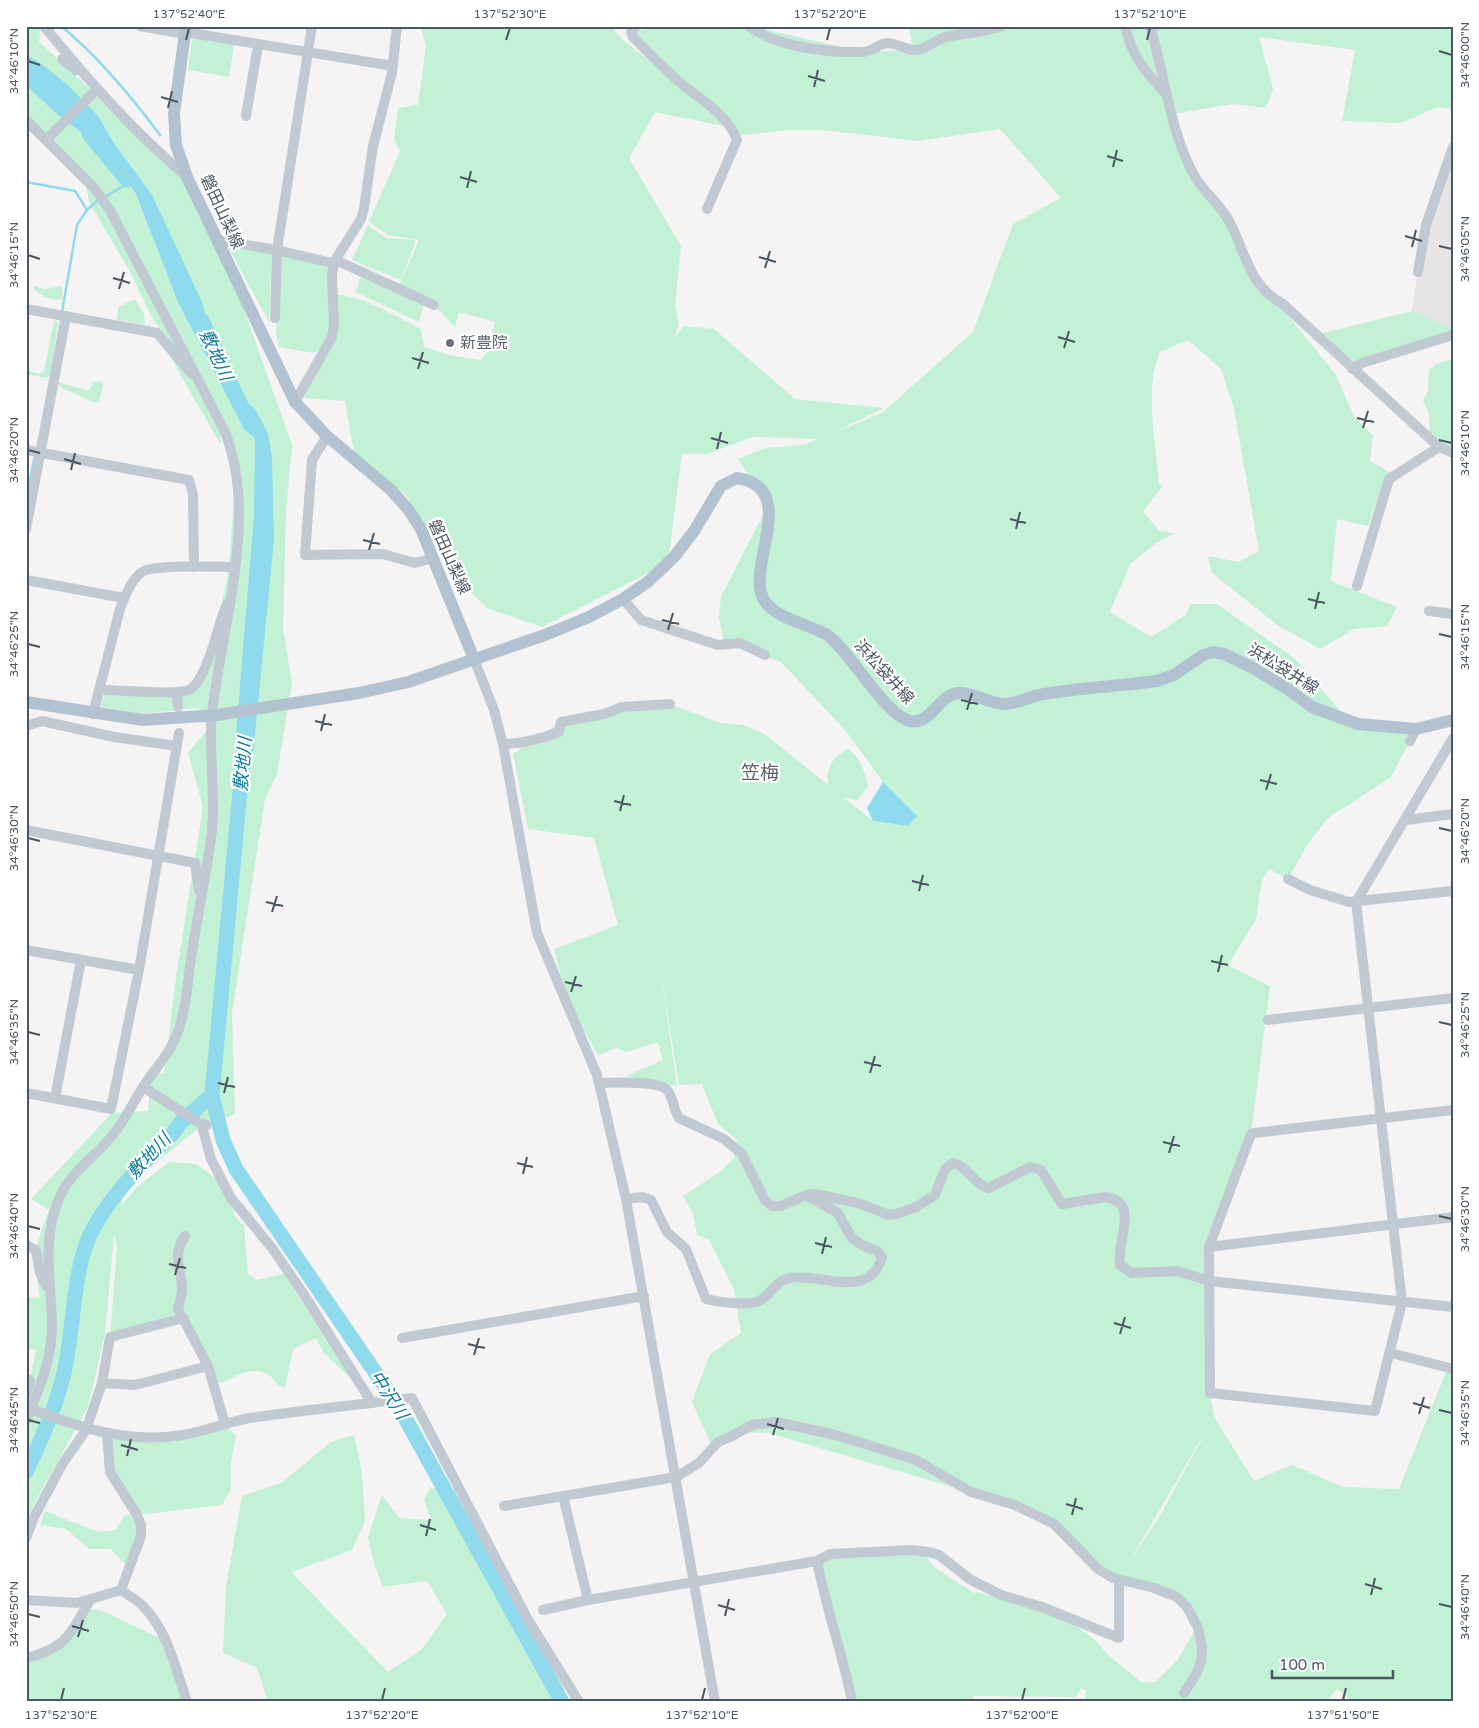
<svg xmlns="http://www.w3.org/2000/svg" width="1479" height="1728" viewBox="0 0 1479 1728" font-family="'Varela Round','Noto Sans JP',sans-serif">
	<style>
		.education { fill: #e6e4e5 }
		.green { fill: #c3f1d5; fill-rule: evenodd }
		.water { fill: #90daee }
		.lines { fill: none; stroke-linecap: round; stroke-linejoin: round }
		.stream { stroke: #90daee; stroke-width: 2.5 }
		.river { stroke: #90daee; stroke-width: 15 }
		.minor { stroke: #c1cad2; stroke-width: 10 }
		.major { stroke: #b3c2d1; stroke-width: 12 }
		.ticks { fill: none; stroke: #4a5661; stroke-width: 2 }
		.worship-dot { fill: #6b7280; stroke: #fff; stroke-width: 2 }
		.labels { text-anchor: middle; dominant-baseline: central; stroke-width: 4.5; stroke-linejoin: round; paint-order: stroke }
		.street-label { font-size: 16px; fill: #4a5661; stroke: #fff }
		.worship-label { font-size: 16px; fill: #5b616d; stroke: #fff; text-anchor: start }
		.water-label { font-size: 18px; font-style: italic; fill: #0c7c9b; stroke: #fff }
		.quarter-label { font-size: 19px; fill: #5f6368; stroke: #fff }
		.neatline { fill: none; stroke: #4a5661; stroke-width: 2 }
		.ticks-label { font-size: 12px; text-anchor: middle; fill: #4a5661 }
	</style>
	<rect width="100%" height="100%" fill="#f5f3f3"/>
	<polygon class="education" points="1453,145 1453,329 1412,311 1418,272"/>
	<g class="green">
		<path d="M 26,26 L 41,26 L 39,42 L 181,172 L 226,259 L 292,445 L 286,510 L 283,628 L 292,683 L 277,774 L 265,799 L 232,1013 L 235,1114 L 196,1130 L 125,1188 L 121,1206 L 137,1187 L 169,1162 L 196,1164 L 224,1184 L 235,1216 L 244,1226 L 248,1274 L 257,1280 L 284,1274 L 354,1381 L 324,1353 L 316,1338 L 293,1349 L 285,1388 C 277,1387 275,1380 270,1376 C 255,1364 235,1376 221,1383 L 213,1380 L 184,1318 L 110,1337 L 117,1247 L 114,1235 L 105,1333 L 88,1407 L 34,1504 L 26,1524 L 26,1397 L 36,1350 L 26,1349 L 26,1297 L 40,1298 C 32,1258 35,1247 49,1210 L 31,1199 L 112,1113 L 148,1111 L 151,1077 L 163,1073 L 165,1068 L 176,977 L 203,807 L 188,753 L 207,730 L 199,708 L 139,714 L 100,706 L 105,694 L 190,691 L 214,643 L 229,567 L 237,451 L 188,361 L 220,428 L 221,445 L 168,353 L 184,364 L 151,316 L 128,268 L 89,202 L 86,185 L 26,128 Z"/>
		<path d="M 420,26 L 611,26 L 623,40 L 718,116 L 631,33 L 654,26 L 750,26 L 863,52 L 913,50 L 909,26 L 1453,26 L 1453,109 L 1438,107 L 1401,123 L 1342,121 L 1355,50 L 1259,37 L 1273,89 L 1266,108 L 1233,104 L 1173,114 L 1199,183 L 1225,214 L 1245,262 L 1336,375 L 1353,415 L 1373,436 L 1370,461 L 1391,473 L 1380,493 L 1368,526 L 1337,519 L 1331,581 L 1397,607 L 1387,626 L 1354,629 L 1320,649 L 1276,624 L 1212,573 L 1208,556 L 1239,562 L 1259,551 L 1234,409 L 1221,369 L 1188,340 L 1160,352 C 1144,388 1156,444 1159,483 L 1162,487 L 1143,511 L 1159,531 L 1175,533 L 1155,544 L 1130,564 L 1110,612 L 1151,637 L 1186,615 L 1190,604 L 1217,604 L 1295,659 L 1350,722 L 1416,729 L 1391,777 L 1328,818 L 1307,845 L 1288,879 L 1269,869 L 1262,880 L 1256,919 L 1228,965 L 1270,986 L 1251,1134 L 1209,1264 L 1210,1393 L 1214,1417 L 1254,1481 L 1292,1465 L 1343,1487 L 1399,1489 L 1446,1372 L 1453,1373 L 1453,1702 L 1352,1702 L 1337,1689 L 1326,1702 L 1085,1702 L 1086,1691 L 1081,1688 L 1076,1697 L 974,1696 L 973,1702 L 851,1702 L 817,1561 L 837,1554 L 922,1551 L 935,1568 L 974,1593 L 978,1592 L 1030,1607 L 1073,1624 L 1094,1639 L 1109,1656 L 1141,1682 L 1155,1682 L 1177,1661 L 1197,1626 L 1184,1604 L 1119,1580 L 1054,1524 L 993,1499 L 769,1433 L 733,1432 L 712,1446 L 692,1402 L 710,1354 L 741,1333 L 734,1290 L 709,1240 L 697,1235 L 693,1214 L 683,1196 L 721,1171 L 734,1158 L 737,1140 L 718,1124 L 702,1084 L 679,1085 L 661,973 L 677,1086 L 626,1076 L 663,1060 L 658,1042 L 626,1052 L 617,1048 L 598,1055 L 568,1003 L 554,949 L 618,925 L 594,838 L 528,829 L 513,754 L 561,722 L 670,704 L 721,723 L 744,725 L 766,735 L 828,785 C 827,766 830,760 848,749 C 861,758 864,771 868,786 L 857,801 L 843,797 L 873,821 L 908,826 L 917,816 L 883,782 L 846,731 L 781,662 L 724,644 L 719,617 L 721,597 L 768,505 L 738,459 L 765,448 L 804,445 L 818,439 L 752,437 L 707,454 L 682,454 L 668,563 L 542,627 L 489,609 L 459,581 L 406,495 L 355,459 L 345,401 L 304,398 L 326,348 L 313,353 L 279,347 L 276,335 L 280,255 L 332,263 L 333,295 C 360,293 397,317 421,329 L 424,347 L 453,356 L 481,360 L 488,351 L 495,322 L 459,312 L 455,327 L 434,305 L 425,301 L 419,322 L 355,292 L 362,275 L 398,288 L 419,240 L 388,235 L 369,222 L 400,151 L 394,140 L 398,108 L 418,105 L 426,45 ZM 655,112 L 733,128 L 735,136 L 787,130 L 822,130 L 918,141 L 1000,129 L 1061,198 L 1013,224 L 973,332 L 882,413 L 833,433 L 884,408 L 795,399 L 714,329 L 684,326 L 673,339 L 679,326 L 675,305 L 681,246 L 629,158 ZM 1202,1439 L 1161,1514 L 1128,1564 L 1201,1439 Z"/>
		<polygon points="192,38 234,45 229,77 188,70"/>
		<polygon points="368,225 386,238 416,240 401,280 352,260"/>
		<polygon points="227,245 272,253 269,322"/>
		<path d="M 35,286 L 45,289 L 62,286 L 62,299 C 53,302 41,295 33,289 Z"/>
		<polygon points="135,299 144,314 145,325 117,320 118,307"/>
		<polygon points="1412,311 1453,329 1453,335 1352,369 1315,335"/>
		<polygon points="54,320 58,323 51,374 46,378 26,374 26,369 38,374 44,372"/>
		<polygon points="1453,359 1453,452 1430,439 1429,414 1423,401 1428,391 1429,370 1436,364"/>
		<polygon points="102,381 103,386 99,403 93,402 60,387 57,382 90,391 93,382"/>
		<polygon points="225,1424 236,1436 231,1461 231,1490 222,1505 137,1515 110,1472 107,1433 170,1436"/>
		<polygon points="354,1435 362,1473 365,1521 352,1550 291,1572 388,1672 421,1650 447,1614 427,1581 383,1587 374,1563 368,1538 382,1495 399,1518 431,1520 424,1499 430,1488 463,1491 549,1654 569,1702 268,1702 257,1668 223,1653 226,1587 242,1496 281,1483 331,1442"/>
		<polygon points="45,1511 98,1532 116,1530 124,1516 131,1514 140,1521 129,1569 111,1549 89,1549 66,1529 40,1525"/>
		<polygon points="85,1608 103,1611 166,1641 184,1702 26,1702 26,1657 62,1644"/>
	</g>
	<g class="water">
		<polygon points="26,55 40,63 68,85 98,116 115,145 152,195 202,302 211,339 236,395 255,409 268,433 272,458 274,540 253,755 243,756 235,747 254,515 255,438 244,429 178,302 136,194 120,170 100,146 58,115 26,85"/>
		<polygon points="883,782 917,816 908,826 873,821 867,808"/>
	</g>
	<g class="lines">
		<g class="stream">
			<path d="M 61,26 C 99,57 131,96 160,135"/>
			<polyline points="26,182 75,191 87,210"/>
			<polyline points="104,197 129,183"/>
			<polyline points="62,312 77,225 87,210 99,199"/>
			<polyline points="26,500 35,455"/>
		</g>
		<g class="river">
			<polyline points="89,134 127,180"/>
			<polyline points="202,321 245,414"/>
			<polyline points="245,736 212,1095 223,1140 236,1169 399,1407 562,1702"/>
			<path d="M 26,1472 C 41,1441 55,1410 63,1377 C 74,1335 72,1273 90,1235 C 110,1194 142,1165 173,1133 L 181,1122 L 212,1095"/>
		</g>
		<g class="minor">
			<path d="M 44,26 C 88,80 133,131 186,176"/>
			<polyline points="140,26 185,34"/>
			<path d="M 636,26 L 631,32 L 633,37 C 647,51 660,65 675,78 C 696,98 727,112 737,140 L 707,209"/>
			<path d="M 749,26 C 776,47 829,53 863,52 C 872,52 878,44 887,43 C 896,43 904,49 913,50 C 924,51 935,40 945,37 C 964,33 982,33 1001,26"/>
			<path d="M 1125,26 C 1132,57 1145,71 1166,94"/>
			<path d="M 1150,26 C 1165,75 1170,136 1197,180 C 1207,195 1222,206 1230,223 C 1246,253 1249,286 1283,304 L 1439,447 L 1453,453"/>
			<polyline points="185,32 393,66"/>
			<polyline points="62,59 76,70"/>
			<polyline points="246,116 258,45"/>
			<path d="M 26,120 L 95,189 L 111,212 L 224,430 C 260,515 221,627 212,714 C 208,752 216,792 212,830 C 207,873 197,916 191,959 C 187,985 186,1017 174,1041 C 167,1057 154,1070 145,1084 C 133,1102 125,1121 111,1137 C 95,1157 71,1172 60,1196 C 41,1239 51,1281 52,1325 C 52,1360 39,1390 26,1421"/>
			<polyline points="46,140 96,90"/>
			<polyline points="216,240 277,250 332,263 340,262 434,305"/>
			<polyline points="1418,272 1426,225 1453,147"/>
			<polyline points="26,309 157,333 192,374"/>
			<polyline points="275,318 277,250 312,26"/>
			<polyline points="1352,369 1362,363 1453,335"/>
			<polyline points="295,402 332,337 334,325 332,275 334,262 361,219 364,208 373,146 392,73 397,26"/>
			<polyline points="327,436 312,460 305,555 383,554 415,563 433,558"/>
			<polyline points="26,450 189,480 193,494 194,567"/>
			<polyline points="26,529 66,316"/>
			<polyline points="26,580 124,598"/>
			<polyline points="1357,586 1389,479 1439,447"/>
			<polyline points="623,599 641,620 718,645 740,643 765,655"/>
			<polyline points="1429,611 1453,614"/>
			<polyline points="474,659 494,710 503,744 537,933 597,1075 626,1199 715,1702"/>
			<path d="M 99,690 C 118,689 178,697 191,689 C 201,681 207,664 211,652 C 217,636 220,620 227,604"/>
			<polyline points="177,692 178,707"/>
			<path d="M 93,714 L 120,609 C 125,596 131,580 142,572 C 153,564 217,567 234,567"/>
			<polyline points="26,726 42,721 114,737 177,746"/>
			<polyline points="1453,738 1356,902 1402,1302 1375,1411 1210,1393 1209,1247 1251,1134 1254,1133 1453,1110"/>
			<polyline points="1410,741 1416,729"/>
			<path d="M 503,744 C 523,744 540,739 559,732 L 561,722 L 604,714 L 622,707 L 670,704"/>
			<polyline points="1405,820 1453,814"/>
			<polyline points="26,830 195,863 199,891"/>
			<polyline points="1288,879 1310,890 1349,902 1453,891"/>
			<polyline points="26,950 139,970"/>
			<polyline points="1268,1020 1453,998"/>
			<path d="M 599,1083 C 612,1083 659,1080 667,1090 C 674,1097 673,1110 679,1118 L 724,1139 L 742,1154 L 765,1200 L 772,1206 L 781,1206 L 806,1195 L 815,1194 L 858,1203 L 889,1215 L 897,1214 L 916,1207 L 935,1195 L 945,1169 L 953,1163 C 969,1167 974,1185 989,1188 L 1030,1167 L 1041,1170 L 1062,1204 L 1105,1197 C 1142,1201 1115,1244 1120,1265 L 1132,1273 L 1177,1271 L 1209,1281 L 1453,1307"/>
			<polyline points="143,1087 201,1124 207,1125"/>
			<polyline points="26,1093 111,1109 139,970 179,733"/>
			<polyline points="55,1098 81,960"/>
			<polyline points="203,1130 211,1159 231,1198 272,1248 303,1293 372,1403"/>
			<path d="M 626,1199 L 642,1197 L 651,1200 L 667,1232 L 686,1249 L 706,1299 C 718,1302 748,1306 759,1301 C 769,1297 774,1283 786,1279 C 816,1270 869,1303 882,1257 L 877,1251 L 862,1245 L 852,1238 L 837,1212 L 809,1197"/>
			<path d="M 185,1236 C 171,1257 182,1269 182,1290 C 182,1296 179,1303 178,1309 L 208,1366"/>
			<polyline points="26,1245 36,1250 40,1273 47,1287"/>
			<polyline points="1209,1247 1453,1217"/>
			<polyline points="402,1338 644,1296"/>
			<polyline points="1391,1353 1453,1369"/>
			<polyline points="26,1378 30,1381 26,1394"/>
			<polyline points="102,1383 135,1385 208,1366 225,1424"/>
			<path d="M 31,1409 C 81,1428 129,1444 183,1435 C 206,1431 227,1422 250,1418 C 304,1410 358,1405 412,1398 L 527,1618 L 579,1702"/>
			<polyline points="563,1496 588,1600"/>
			<polyline points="504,1506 676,1477 699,1463 718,1442 730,1437 752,1425 776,1422 836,1435 916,1460 971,1492 1015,1505 1054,1524 1098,1569 1113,1578 1154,1588 1177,1597 1187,1607 1198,1628 1202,1647 1201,1662 1196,1674 1184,1693"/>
			<polyline points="26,1538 34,1517 63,1463 86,1430 102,1383 110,1337 184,1318"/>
			<path d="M 817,1561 C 826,1609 843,1654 852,1702"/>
			<path d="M 121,1590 C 128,1595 137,1600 143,1606 C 168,1631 176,1670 187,1702"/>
			<polyline points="26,1600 77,1603 121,1590 141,1536 141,1525 137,1515 110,1472 107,1433"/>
			<polyline points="543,1610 588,1600 817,1561 830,1554 911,1550 929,1552 939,1555 971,1580 1001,1595 1042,1607 1119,1638 1119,1580"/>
			<path d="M 26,1658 C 67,1648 70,1634 90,1600"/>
		</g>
		<g class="major">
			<polyline points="186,26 174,113 176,145 187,177 295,402 327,436 391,490 408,509 421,529 474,659"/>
			<path d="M 26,702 L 143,720 L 217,715 L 359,693 L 408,682 L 545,635 L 589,617 L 623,599 L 649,581 L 675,556 L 694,531 L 721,486 L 737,478 C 797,487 752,557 761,593 C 767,614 794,620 812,628 C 816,630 822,632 826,634 C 849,649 885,716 910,721 C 933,725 938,693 960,693 C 975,693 988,703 1004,704 C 1017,704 1030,696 1044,694 C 1081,688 1119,686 1157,681 L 1174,675 L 1203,655 L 1214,652 L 1224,654 L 1253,668 L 1289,690 L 1312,707 L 1358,724 L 1416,729 L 1453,720"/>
		</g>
	</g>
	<path class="ticks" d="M 186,40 L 189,28M 506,40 L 510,28M 827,40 L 830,28M 1147,40 L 1150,28M 1439,51 L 1452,55M 28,61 L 40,65M 808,76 L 825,81M 814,87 L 818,70M 161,97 L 178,102M 168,108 L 172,91M 1107,156 L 1123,161M 1113,167 L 1117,150M 460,177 L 477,182M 467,188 L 471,171M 1405,236 L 1422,241M 1439,246 L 1452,249M 1412,247 L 1416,230M 28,255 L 40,259M 759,257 L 776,262M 765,268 L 770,251M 113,278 L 130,283M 119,289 L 124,272M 1058,337 L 1075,342M 1064,348 L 1069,331M 412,358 L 429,363M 418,369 L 423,352M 1357,418 L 1374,422M 1363,428 L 1368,411M 711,438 L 728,443M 1439,440 L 1452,443M 717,449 L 721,432M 28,450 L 40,453M 64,459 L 81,464M 71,470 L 75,453M 1010,519 L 1026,523M 1016,529 L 1020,512M 363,540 L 380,544M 369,550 L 374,533M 1308,599 L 1325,603M 1315,609 L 1319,592M 662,620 L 679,624M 668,630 L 673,613M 1439,634 L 1452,637M 28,644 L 40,647M 961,700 L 978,704M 967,710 L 972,693M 315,721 L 332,725M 321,731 L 325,714M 1260,780 L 1277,784M 1266,790 L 1271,774M 614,801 L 631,805M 620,811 L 624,795M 1439,828 L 1452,831M 28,838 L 40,841M 912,881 L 929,885M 919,891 L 923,875M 266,902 L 283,906M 272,912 L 277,896M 1211,961 L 1228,965M 1218,972 L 1222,955M 565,982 L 582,986M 571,992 L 576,976M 1439,1022 L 1452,1025M 28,1032 L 40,1035M 864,1062 L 881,1066M 870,1073 L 875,1056M 218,1083 L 235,1087M 224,1093 L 228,1077M 1163,1142 L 1180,1146M 1169,1153 L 1174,1136M 517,1163 L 533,1167M 523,1174 L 527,1157M 1439,1216 L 1452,1219M 28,1226 L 40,1229M 815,1243 L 832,1247M 822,1254 L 826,1237M 169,1264 L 186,1268M 175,1275 L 180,1258M 1114,1323 L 1131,1328M 1120,1334 L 1125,1317M 468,1344 L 485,1348M 474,1355 L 479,1338M 1413,1403 L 1430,1408M 1439,1410 L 1452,1413M 1419,1414 L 1424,1397M 28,1420 L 40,1423M 767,1424 L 784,1429M 773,1435 L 778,1418M 121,1445 L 138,1450M 127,1456 L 131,1439M 1066,1504 L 1083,1509M 1072,1515 L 1076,1498M 420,1525 L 436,1530M 426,1536 L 430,1519M 1365,1584 L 1382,1589M 1371,1595 L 1375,1578M 1439,1604 L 1452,1607M 718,1605 L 735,1610M 28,1614 L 40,1617M 725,1616 L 729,1599M 72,1626 L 89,1631M 78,1637 L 83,1620M 61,1700 L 64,1688M 382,1700 L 385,1688M 702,1700 L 705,1688M 1022,1700 L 1025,1688M 1343,1700 L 1346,1688"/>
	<circle class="worship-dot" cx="450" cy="343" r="5"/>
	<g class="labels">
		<g class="street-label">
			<text transform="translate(222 212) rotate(65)">磐田山梨線</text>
			<text transform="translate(449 557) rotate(66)">磐田山梨線</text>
			<text transform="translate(1283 669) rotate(32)">浜松袋井線</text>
			<text transform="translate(884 672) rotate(48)">浜松袋井線</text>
		</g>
		<g class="worship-label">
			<text x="460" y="343">新豊院</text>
		</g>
		<g class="water-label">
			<text transform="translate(216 355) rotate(65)">敷地川</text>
			<text transform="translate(243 764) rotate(-85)">敷地川</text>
			<text transform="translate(149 1156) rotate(-47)">敷地川</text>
			<text transform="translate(389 1395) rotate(57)">中沢川</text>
		</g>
		<g class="quarter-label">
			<text x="760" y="773">笠梅</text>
		</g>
	</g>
	<rect width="1479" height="1728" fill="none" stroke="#ffffff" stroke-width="55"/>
	<path d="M1272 1670v8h121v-8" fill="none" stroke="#4a5661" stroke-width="2.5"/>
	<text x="1279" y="1670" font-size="15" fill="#4a5661" stroke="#ffffff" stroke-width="4" paint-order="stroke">100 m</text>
	<rect x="28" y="28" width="1424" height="1672" class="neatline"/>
	<g class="ticks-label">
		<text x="189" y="18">137°52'40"E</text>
		<text x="510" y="18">137°52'30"E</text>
		<text x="830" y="18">137°52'20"E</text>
		<text x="1150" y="18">137°52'10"E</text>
		<text transform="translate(1465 55) rotate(-90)" y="4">34°46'00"N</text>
		<text transform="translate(14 61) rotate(-90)" y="4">34°46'10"N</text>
		<text transform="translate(1465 249) rotate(-90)" y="4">34°46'05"N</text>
		<text transform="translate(14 255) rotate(-90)" y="4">34°46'15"N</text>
		<text transform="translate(1465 443) rotate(-90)" y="4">34°46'10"N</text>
		<text transform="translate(14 450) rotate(-90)" y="4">34°46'20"N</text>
		<text transform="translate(1465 637) rotate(-90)" y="4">34°46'15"N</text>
		<text transform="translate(14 644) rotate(-90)" y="4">34°46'25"N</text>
		<text transform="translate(1465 831) rotate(-90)" y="4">34°46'20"N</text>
		<text transform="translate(14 838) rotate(-90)" y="4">34°46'30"N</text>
		<text transform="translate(1465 1025) rotate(-90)" y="4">34°46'25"N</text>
		<text transform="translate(14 1032) rotate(-90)" y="4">34°46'35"N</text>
		<text transform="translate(1465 1219) rotate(-90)" y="4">34°46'30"N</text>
		<text transform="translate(14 1226) rotate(-90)" y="4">34°46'40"N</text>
		<text transform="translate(1465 1413) rotate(-90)" y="4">34°46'35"N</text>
		<text transform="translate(14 1420) rotate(-90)" y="4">34°46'45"N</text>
		<text transform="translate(1465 1607) rotate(-90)" y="4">34°46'40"N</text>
		<text transform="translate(14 1614) rotate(-90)" y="4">34°46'50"N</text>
		<text x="61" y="1719">137°52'30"E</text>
		<text x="382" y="1719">137°52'20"E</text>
		<text x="702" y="1719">137°52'10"E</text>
		<text x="1022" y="1719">137°52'00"E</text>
		<text x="1343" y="1719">137°51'50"E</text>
	</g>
</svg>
